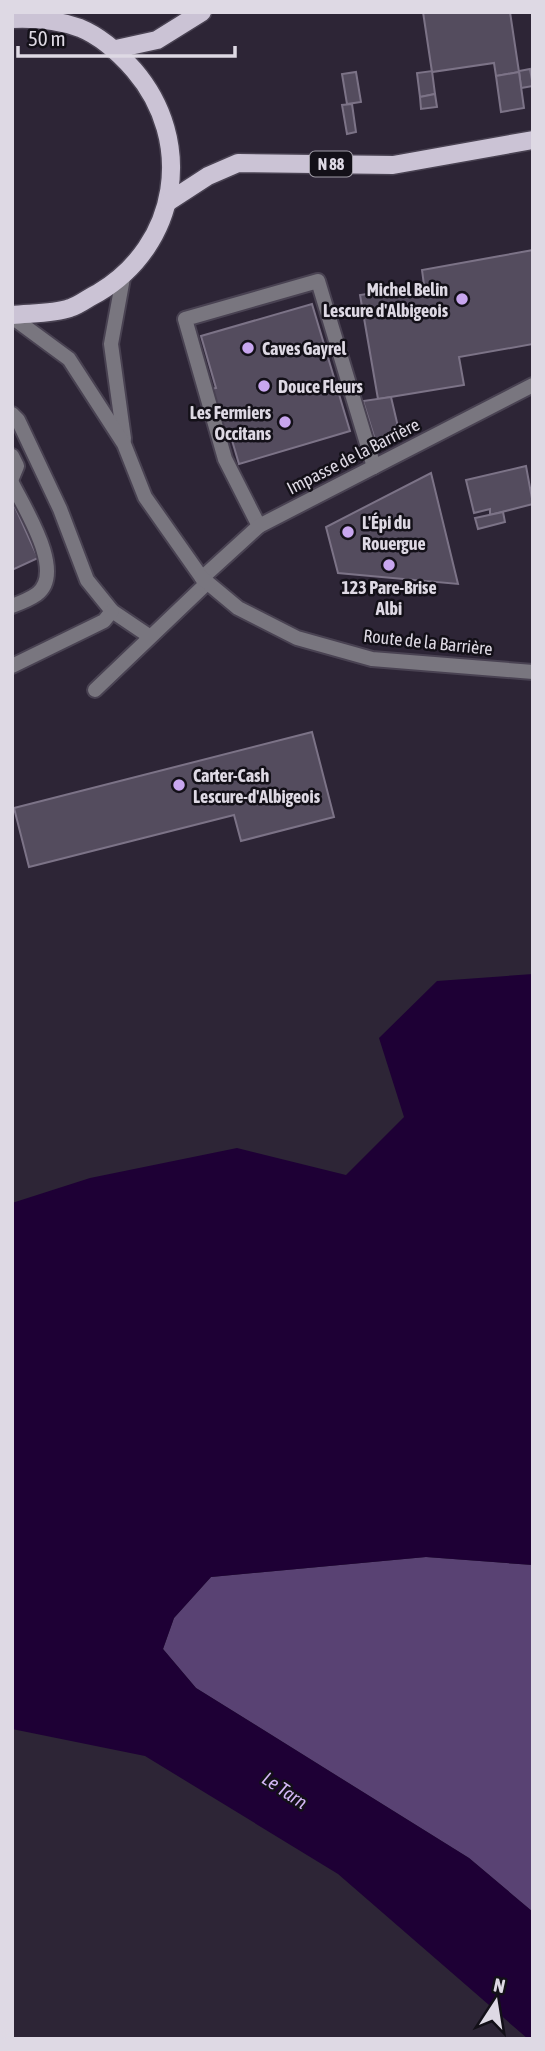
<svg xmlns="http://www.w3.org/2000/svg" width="545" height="2051" viewBox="0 0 545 2051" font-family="'Asap Condensed',sans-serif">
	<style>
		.green { fill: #594273 }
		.water { fill: #1e0035 }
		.building { fill: #544c5e; stroke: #7c7387; stroke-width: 2 }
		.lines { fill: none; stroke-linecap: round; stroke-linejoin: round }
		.service-casing { stroke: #494252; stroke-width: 18 }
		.minor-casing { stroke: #494252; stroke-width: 18 }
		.tertiary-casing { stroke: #494252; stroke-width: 18 }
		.primary-casing { stroke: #494252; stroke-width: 21 }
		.service { stroke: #79767f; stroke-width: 14 }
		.minor { stroke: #79767f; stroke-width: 14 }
		.tertiary { stroke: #79767f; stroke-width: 14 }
		.primary { stroke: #cbc3d5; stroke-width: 18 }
		.poi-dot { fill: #c8a6ef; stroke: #131018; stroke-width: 2.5 }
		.labels { text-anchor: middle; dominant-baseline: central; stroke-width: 5; stroke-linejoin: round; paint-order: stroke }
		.shield { fill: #131018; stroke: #a19da7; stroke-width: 2 }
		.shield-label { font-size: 16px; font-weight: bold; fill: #ded9e4 }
		.poi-label { font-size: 18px; font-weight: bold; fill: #ded9e4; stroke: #131018; text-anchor: start }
		.street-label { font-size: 18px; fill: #ded9e4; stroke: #131018 }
		.water-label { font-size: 19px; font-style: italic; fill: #d4b7f6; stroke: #131018 }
	</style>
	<rect width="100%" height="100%" fill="#2d2536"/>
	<polygon class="green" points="426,1557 533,1565 533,1912 469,1858 196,1688 163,1649 174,1618 211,1577"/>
	<polygon class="water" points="533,974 533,1565 426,1557 211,1577 174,1618 163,1649 196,1688 469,1858 533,1912 533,2039 528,2039 338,1874 145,1756 12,1729 12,1203 90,1178 237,1148 346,1175 404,1117 379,1038 437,981"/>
	<g class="building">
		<polygon points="423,12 510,12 519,72 496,76 494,63 432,72"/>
		<polygon points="530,69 533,86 521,88 519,71"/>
		<polygon points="432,71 435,94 420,97 417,73"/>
		<polygon points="356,72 361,102 347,104 342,74"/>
		<polygon points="519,72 524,108 501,112 496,76"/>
		<polygon points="435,94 437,107 421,109 420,97"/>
		<polygon points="352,104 356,132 347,134 342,105"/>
		<polygon points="533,250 533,344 459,357 464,385 378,399 360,295 424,285 422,270"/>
		<polygon points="312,304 350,431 239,464 231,437 225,439 211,389 216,388 201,336"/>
		<polygon points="391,397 399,431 376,443 363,401"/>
		<polygon points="526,466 533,504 490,515 490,509 474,513 466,480"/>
		<polygon points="431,473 458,584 338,573 326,527"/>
		<polygon points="12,500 38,558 12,570"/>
		<polygon points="503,512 505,522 478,529 475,518"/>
		<polygon points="312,732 334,817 241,841 234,815 29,867 14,808"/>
	</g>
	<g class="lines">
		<g class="service-casing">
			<g id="service">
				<polyline points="12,414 18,420 60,509 87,580 112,611 149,636"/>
				<polyline points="12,456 17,466 12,478"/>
				<path d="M 12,483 C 24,508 66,572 37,594 C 30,599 20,603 12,606"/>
				<polyline points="259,526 225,459 185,319 318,281 374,467"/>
				<polyline points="12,666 104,621 112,611"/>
			</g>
		</g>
		<g class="minor-casing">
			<g id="minor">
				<polyline points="202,578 259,526 533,385"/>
				<polyline points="95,690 207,583"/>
			</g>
		</g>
		<g class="tertiary-casing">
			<g id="tertiary">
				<polyline points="123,278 111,344 124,439"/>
				<polyline points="12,317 69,359 124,444 145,497 202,578 238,608 297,638 372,659 533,672"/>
			</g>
		</g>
		<g class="primary-casing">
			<g id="primary">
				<path d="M 12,19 C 35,18 58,20 80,28 C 102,37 119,53 134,70 C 195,141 179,245 98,293 C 89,297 80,305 70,308 C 53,314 30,313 12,315"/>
				<polyline points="116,49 157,40 202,12"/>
				<polyline points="168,202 208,176 238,163 393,165 533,140"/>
			</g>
		</g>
		<use href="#service" class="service"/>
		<use href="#minor" class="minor"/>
		<use href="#tertiary" class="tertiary"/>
		<use href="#primary" class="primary"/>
	</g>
	<g class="poi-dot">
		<circle cx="462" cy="299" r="7"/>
		<circle cx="248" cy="348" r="7"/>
		<circle cx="264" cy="386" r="7"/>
		<circle cx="285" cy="422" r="7"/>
		<circle cx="348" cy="532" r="7"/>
		<circle cx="389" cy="565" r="7"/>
		<circle cx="179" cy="785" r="7"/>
	</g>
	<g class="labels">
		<rect class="shield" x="310" y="151.5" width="42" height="25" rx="5"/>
		<g class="shield-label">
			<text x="331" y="164">N 88</text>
		</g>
		<g class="poi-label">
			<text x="448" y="289" text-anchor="end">Michel Belin<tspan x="448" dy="21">Lescure d'Albigeois</tspan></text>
			<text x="262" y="348">Caves Gayrel</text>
			<text x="278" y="386">Douce Fleurs</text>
			<text x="271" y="412" text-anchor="end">Les Fermiers<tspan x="271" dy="21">Occitans</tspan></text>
			<text x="362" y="522">L'Épi du<tspan x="362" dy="21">Rouergue</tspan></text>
			<text x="389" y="587" text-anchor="middle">123 Pare-Brise<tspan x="389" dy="21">Albi</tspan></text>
			<text x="193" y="775">Carter-Cash<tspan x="193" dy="21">Lescure-d'Albigeois</tspan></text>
		</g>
		<g class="street-label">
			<text transform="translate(353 456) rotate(-27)">Impasse de la Barrière</text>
			<text transform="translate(428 642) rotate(6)">Route de la Barrière</text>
		</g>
		<g class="water-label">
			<text transform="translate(285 1790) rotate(34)">Le Tarn</text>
		</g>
	</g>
	<rect width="545" height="2051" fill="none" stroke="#ded9e4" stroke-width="28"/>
	<g transform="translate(496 2002) rotate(12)" stroke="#131018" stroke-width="5" paint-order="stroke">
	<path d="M0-5L12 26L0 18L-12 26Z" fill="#ded9e4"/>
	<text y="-10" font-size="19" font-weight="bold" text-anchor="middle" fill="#ded9e4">N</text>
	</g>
	<path d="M18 46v10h217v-10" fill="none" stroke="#ded9e4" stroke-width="3.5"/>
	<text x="28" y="46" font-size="21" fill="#ded9e4" stroke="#131018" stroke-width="5" paint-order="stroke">50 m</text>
</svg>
